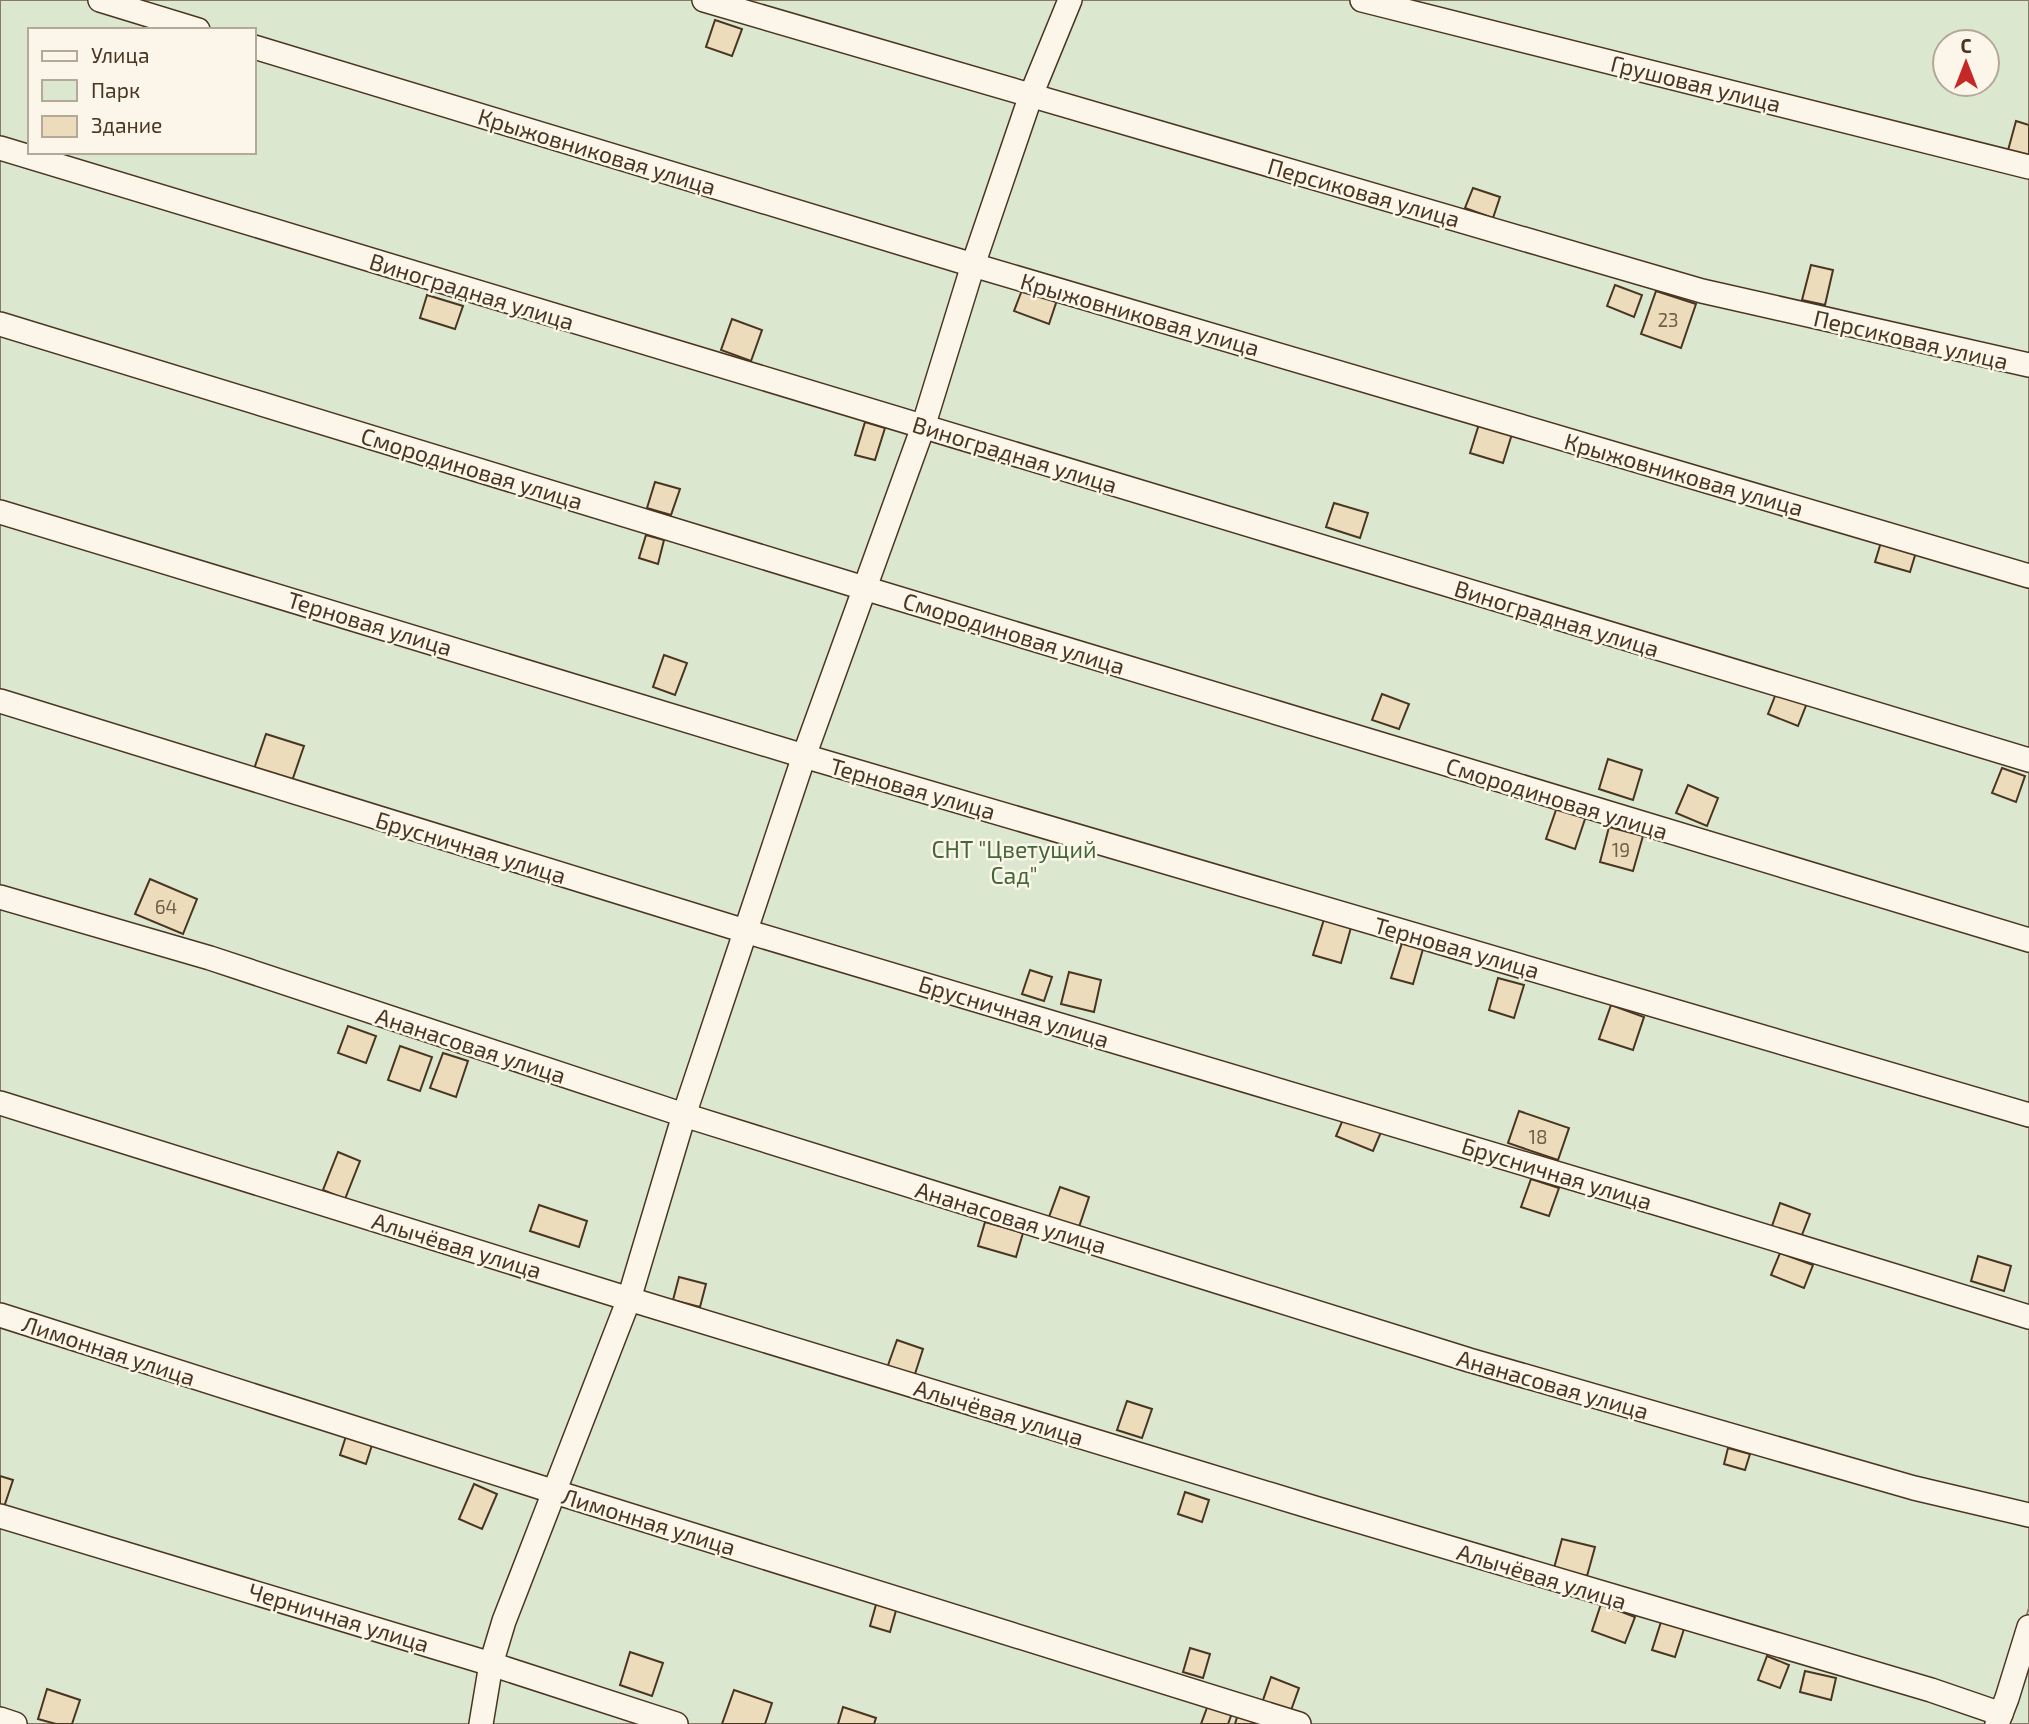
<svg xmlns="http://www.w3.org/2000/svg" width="2029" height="1724" viewBox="0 0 2029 1724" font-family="'Exo 2',sans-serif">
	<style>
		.green { fill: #dce7d0; stroke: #887966; stroke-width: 2; fill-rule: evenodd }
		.building { fill: #ecdcbc; stroke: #4a3520; stroke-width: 2 }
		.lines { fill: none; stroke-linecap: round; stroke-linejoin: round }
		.minor-casing { stroke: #4a3520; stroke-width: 26 }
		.minor { stroke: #fbf6e9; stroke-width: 23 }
		.labels { text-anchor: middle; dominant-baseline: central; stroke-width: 5; stroke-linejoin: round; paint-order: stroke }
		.number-label { font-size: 19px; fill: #725f47 }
		.street-label { font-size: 23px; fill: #4a3520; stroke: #fbf6e9 }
		.park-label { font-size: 23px; fill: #436837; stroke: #fbf6e9 }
	</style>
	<rect width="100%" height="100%" fill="#fbf6e9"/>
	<g class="green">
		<path d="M 0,0 L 2029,0 L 2029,1608 L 1993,1724 L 0,1724 ZM 30,30 L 254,30 L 254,152 L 30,152 ZM 1945,42 L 1987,42 L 1987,84 L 1945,84 Z"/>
		<polygon points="2029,1641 2029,1724 2001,1724"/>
	</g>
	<g class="building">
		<polygon points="715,20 742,29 732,56 706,47"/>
		<polygon points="2016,121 2029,125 2029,160 2007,154"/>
		<polygon points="1473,188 1500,197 1493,218 1465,208"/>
		<polygon points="1811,265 1833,270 1825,305 1802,300"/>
		<polygon points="1024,285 1058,297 1049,324 1014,311"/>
		<polygon points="1615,285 1642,295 1634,317 1607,306"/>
		<polygon points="1656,291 1696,304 1681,348 1641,334"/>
		<polygon points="427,295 463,306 455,329 420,318"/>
		<polygon points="732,319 762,330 751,361 721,350"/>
		<polygon points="865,422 885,428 875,460 855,455"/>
		<polygon points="1479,424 1512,434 1503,463 1470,453"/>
		<polygon points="655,482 680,489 671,515 647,508"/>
		<polygon points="1334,503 1368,513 1360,538 1326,527"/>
		<polygon points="646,535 664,540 658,564 639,558"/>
		<polygon points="1882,539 1917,549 1910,572 1875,562"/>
		<polygon points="664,655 687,663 675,695 653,687"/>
		<polygon points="1777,691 1807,703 1798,726 1768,714"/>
		<polygon points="1382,694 1409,704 1399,729 1372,720"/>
		<polygon points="266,734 304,746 292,781 254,769"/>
		<polygon points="1608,759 1642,770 1633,800 1599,789"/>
		<polygon points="2002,768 2025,776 2016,802 1992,793"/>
		<polygon points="1688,785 1718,798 1707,826 1676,813"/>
		<polygon points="1557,807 1586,816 1575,849 1546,839"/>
		<polygon points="1609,827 1643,836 1633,871 1600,862"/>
		<polygon points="150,879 197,899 183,934 135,914"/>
		<polygon points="1325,916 1352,924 1341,963 1313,955"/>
		<polygon points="1402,943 1423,949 1413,984 1391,978"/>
		<polygon points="1030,970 1052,977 1044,1001 1022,994"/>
		<polygon points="1069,972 1101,980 1094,1012 1061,1004"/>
		<polygon points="1498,978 1524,985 1514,1018 1489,1010"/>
		<polygon points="1611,1005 1644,1017 1633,1050 1599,1039"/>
		<polygon points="348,1026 376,1036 366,1063 338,1053"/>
		<polygon points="400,1046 432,1057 420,1091 388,1080"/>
		<polygon points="443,1053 468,1061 456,1097 430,1088"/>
		<polygon points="1519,1111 1569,1128 1558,1160 1508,1143"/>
		<polygon points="1344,1117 1381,1132 1373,1151 1336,1136"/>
		<polygon points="338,1152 360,1161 345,1199 323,1190"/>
		<polygon points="1531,1179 1559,1188 1549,1216 1521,1207"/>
		<polygon points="1060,1187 1089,1197 1079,1227 1049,1217"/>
		<polygon points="1780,1203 1810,1214 1800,1240 1771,1229"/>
		<polygon points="539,1205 587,1221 579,1247 530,1231"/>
		<polygon points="985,1222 1023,1233 1016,1257 978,1246"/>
		<polygon points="1780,1253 1813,1265 1804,1288 1771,1275"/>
		<polygon points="1978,1256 2011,1266 2004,1291 1971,1281"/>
		<polygon points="679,1277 706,1284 700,1307 673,1300"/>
		<polygon points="897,1340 923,1349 914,1377 887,1368"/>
		<polygon points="1127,1401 1152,1409 1142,1438 1117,1430"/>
		<polygon points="346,1436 372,1445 366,1464 340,1455"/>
		<polygon points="1728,1448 1750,1454 1745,1470 1724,1464"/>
		<polygon points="0,1476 13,1480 4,1507 0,1506"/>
		<polygon points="474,1484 497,1494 482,1529 459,1519"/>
		<polygon points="1185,1492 1209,1500 1202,1522 1178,1514"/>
		<polygon points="1562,1539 1595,1547 1587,1576 1554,1568"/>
		<polygon points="877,1601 897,1607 890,1632 870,1626"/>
		<polygon points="1601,1604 1635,1617 1625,1643 1592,1631"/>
		<polygon points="1661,1622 1684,1629 1675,1657 1652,1650"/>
		<polygon points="1190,1648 1210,1654 1203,1678 1183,1672"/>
		<polygon points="630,1652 663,1663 652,1696 620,1685"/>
		<polygon points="1767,1656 1789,1665 1780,1688 1758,1680"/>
		<polygon points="1805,1671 1836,1678 1831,1700 1800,1692"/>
		<polygon points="1271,1677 1299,1688 1290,1713 1262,1703"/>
		<polygon points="47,1689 80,1700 72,1724 56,1724 38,1719"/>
		<polygon points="734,1690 772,1703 765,1724 722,1724"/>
		<polygon points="1208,1705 1232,1713 1228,1724 1201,1724"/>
		<polygon points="843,1707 876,1718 874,1724 838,1724"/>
		<polygon points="1238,1714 1260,1721 1259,1724 1235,1724"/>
	</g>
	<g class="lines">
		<g class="minor-casing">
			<g id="minor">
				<polyline points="100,0 198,30"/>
				<polyline points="704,0 1702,291 2029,365"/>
				<polyline points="1362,0 2029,167"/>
				<polyline points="254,47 973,265 2029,576"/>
				<polyline points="0,148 2029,760"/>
				<polyline points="0,324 864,588 2029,940"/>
				<polyline points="0,512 804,756 2029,1115"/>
				<polyline points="0,701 745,931 1686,1212 2029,1317"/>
				<polyline points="0,897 210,958 684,1115 1469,1360 1914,1488 2029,1515"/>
				<polyline points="0,1103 629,1299 1318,1509 1931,1690 2001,1714"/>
				<polyline points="0,1315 555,1492 1299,1724"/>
				<polyline points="0,1516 491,1664 676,1724"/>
				<polyline points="0,1719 15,1724"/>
				<polyline points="481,1724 491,1664 504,1621 629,1299 684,1115 804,756 923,427 973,265 1031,95 1070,0"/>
				<polyline points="1997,1724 2007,1698 2029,1627"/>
			</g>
		</g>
		<use href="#minor" class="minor"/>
	</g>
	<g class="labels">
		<g class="number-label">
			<text x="1668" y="319">23</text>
			<text x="1621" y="849">19</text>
			<text x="166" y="906">64</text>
			<text x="1538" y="1136">18</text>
		</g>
		<g class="street-label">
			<text transform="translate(1696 83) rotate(14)">Грушовая улица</text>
			<text transform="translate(597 151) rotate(17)">Крыжовниковая улица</text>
			<text transform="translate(1364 192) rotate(16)">Персиковая улица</text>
			<text transform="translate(472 291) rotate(17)">Виноградная улица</text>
			<text transform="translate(1140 314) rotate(16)">Крыжовниковая улица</text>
			<text transform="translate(1911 339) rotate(13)">Персиковая улица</text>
			<text transform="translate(1015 454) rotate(17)">Виноградная улица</text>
			<text transform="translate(472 468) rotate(17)">Смородиновая улица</text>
			<text transform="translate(1684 474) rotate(16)">Крыжовниковая улица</text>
			<text transform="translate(1557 618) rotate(17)">Виноградная улица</text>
			<text transform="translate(370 623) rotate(17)">Терновая улица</text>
			<text transform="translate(1014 633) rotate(17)">Смородиновая улица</text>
			<text transform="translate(913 788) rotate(16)">Терновая улица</text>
			<text transform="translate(1557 798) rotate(17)">Смородиновая улица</text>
			<text transform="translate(471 847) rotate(17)">Брусничная улица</text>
			<text transform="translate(1457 947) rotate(16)">Терновая улица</text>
			<text transform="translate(1014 1011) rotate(17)">Брусничная улица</text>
			<text transform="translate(471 1045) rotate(18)">Ананасовая улица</text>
			<text transform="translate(1557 1173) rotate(17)">Брусничная улица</text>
			<text transform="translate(1011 1217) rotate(17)">Ананасовая улица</text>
			<text transform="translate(457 1245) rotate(17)">Алычёвая улица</text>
			<text transform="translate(109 1350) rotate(18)">Лимонная улица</text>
			<text transform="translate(1553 1384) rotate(16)">Ананасовая улица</text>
			<text transform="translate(999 1412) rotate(17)">Алычёвая улица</text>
			<text transform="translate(649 1521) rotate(17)">Лимонная улица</text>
			<text transform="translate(1542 1576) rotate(17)">Алычёвая улица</text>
			<text transform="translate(339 1617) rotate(17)">Черничная улица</text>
		</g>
		<g class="park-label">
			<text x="1014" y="849">СНТ "Цветущий<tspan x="1014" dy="26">Сад"</tspan></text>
		</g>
	</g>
	<rect x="28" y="28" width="228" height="126" fill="#fbf6e9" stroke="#b4a999" stroke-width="2"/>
	<rect x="42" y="51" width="35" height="10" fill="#fbf6e9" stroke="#b4a999" stroke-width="2"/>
	<text x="91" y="63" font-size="21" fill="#4a3520">Улица</text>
	<rect x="42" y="80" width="35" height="21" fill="#dce7d0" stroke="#b4a999" stroke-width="2"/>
	<text x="91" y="98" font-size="21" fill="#4a3520">Парк</text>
	<rect x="42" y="116" width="35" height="21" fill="#ecdcbc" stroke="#b4a999" stroke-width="2"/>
	<text x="91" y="133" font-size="21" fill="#4a3520">Здание</text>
	<g transform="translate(1966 63)"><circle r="33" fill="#fbf6e9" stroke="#b4a999" stroke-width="2"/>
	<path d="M0-5L12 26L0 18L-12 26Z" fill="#c62828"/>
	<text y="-10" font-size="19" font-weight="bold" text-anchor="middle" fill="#4a3520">С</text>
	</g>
</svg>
